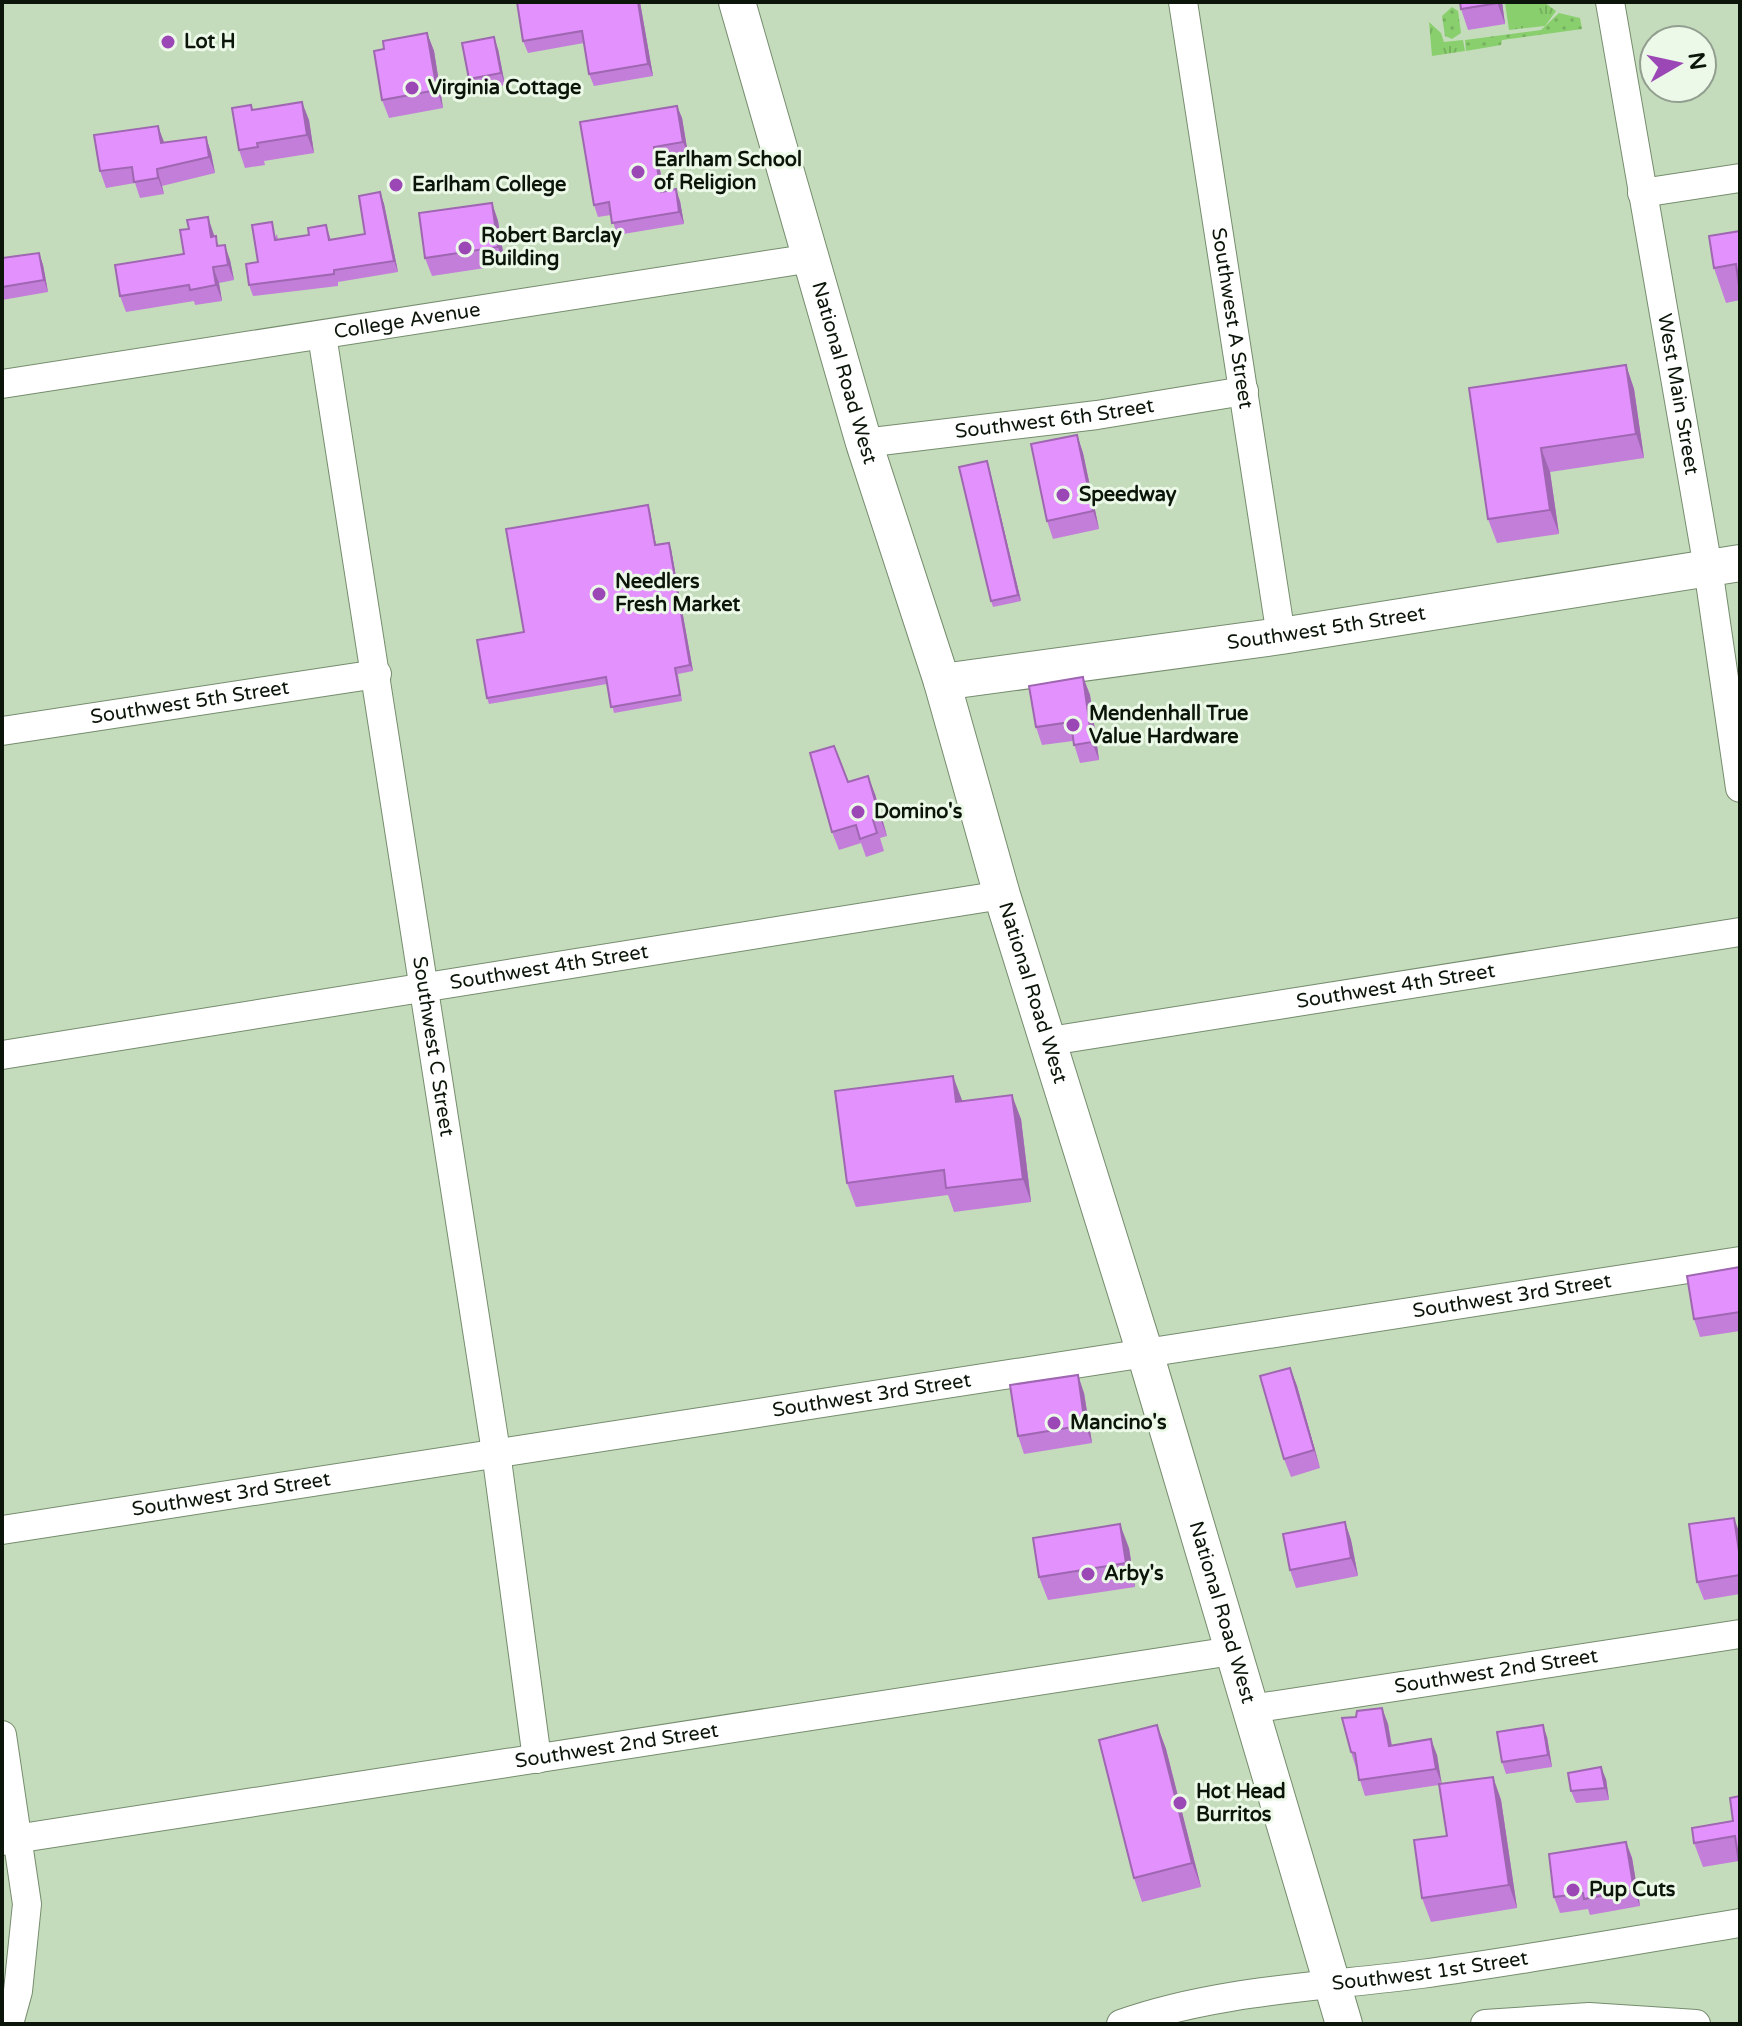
<svg xmlns="http://www.w3.org/2000/svg" width="1742" height="2026" viewBox="0 0 1742 2026" font-family="'Varela Round',sans-serif">
	<style>
		.grass { fill: url(#grass-dots) }
		.park { fill: url(#park-tufts) }
		.lines { fill: none; stroke-linecap: round; stroke-linejoin: round }
		.minor-casing { stroke: #768c6e; stroke-width: 30 }
		.major-casing { stroke: #768c6e; stroke-width: 38 }
		.minor { stroke: #fff; stroke-width: 28 }
		.major { stroke: #fff; stroke-width: 36 }
		.wall { fill: #c37eda }
		.shaded-wall { fill: #9f66b1 }
		.building { fill: #e392fd; stroke: #9f66b1; stroke-width: 2 }
		.poi-dot { fill: #9b47b5; stroke: #ecf9e8; stroke-width: 3 }
		.labels { text-anchor: middle; dominant-baseline: central; stroke-width: 6; stroke-linejoin: round; paint-order: stroke }
		.poi-label { font-size: 20px; font-weight: bold; fill: #0c1509; stroke: #ecf9e8; text-anchor: start }
		.street-label { font-size: 20px; fill: #0c1509; stroke: #ecf9e8 }
	</style>
	<defs>
		<pattern id="grass-dots" width="8" height="8" patternUnits="userSpaceOnUse" patternTransform="scale(2)"><rect width="8" height="8" fill="#89cf6e"/><path d="M2 2h.1M6 6h.1" fill="none" stroke="#75b15e" stroke-width="1.8" stroke-linecap="round"/></pattern>
		<pattern id="park-tufts" width="24" height="20" patternUnits="userSpaceOnUse" patternTransform="scale(2)"><rect width="24" height="20" fill="#89cf6e"/><path d="M3 7l-1-3M5 7V3M7 7l1-3M15 17l-1-3M17 17v-4M19 17l1-3" fill="none" stroke="#75b15e"/></pattern>
	</defs>
	<rect width="100%" height="100%" fill="#c4dcbb"/>
	<g class="grass">
		<polygon points="1452,7 1458,11 1461,33 1452,39 1445,36 1442,16"/>
		<polygon points="1559,13 1580,18 1582,29 1502,40 1501,45 1466,51 1465,40 1541,30"/>
	</g>
	<g class="park">
		<polygon points="1505,2 1544,2 1556,11 1545,26 1509,30"/>
		<polygon points="1429,22 1441,33 1444,42 1463,40 1465,51 1432,56"/>
	</g>
	<g class="lines">
		<g class="minor-casing">
			<g id="minor">
				<path id="s1" d="M 1183,2 L 1281,636"/>
				<path id="s2" d="M 1610,2 L 1708,568 L 1740,788"/>
				<polyline points="1642,193 1740,178"/>
				<path id="s3" d="M 322,335 L 496,1452 L 537,1759"/>
				<path id="s4" d="M 2,384 L 812,258"/>
				<path id="s5" d="M 864,443 L 1097,415 L 1244,391"/>
				<path id="s6" d="M 2,731 L 377,674"/>
				<path id="s7" d="M 1050,1041 L 1740,932"/>
				<path id="s8" d="M 2,1055 L 1002,895"/>
				<path id="s9" d="M 2,1530 L 1740,1261"/>
				<path id="s10" d="M 1251,1709 L 1740,1634"/>
				<polyline points="2,1735 27,1904 18,1991 9,2024"/>
				<path id="s11" d="M 2,1841 L 1232,1651"/>
				<path id="s12" d="M 1121,2024 C 1217,1990 1321,1987 1421,1974 C 1527,1960 1634,1940 1740,1923"/>
				<polyline points="1485,2024 1589,2017 1696,2024"/>
			</g>
		</g>
		<g class="major-casing">
			<g id="major">
				<path id="s13" d="M 737,2 L 864,443 L 942,682 L 1002,895 L 1145,1353 L 1344,2024"/>
				<path id="s14" d="M 942,682 L 1281,636 L 1740,563"/>
			</g>
		</g>
		<use href="#minor" class="minor"/>
		<use href="#major" class="major"/>
	</g>
	<g class="wall">
		<polygon points="640,2 653,76 594,86 589,74 584,43 528,53 523,41"/>
		<polygon points="1502,2 1505,24 1468,30 1461,9"/>
		<polygon points="427,33 434,51 443,108 389,118 382,100 384,49"/>
		<polygon points="498,49 505,85 473,91 469,79"/>
		<polygon points="677,106 682,118 688,154 658,159 664,191 680,201 684,224 617,235 611,215 598,217 594,205"/>
		<polygon points="253,110 309,120 314,153 264,161 265,165 245,168 239,150"/>
		<polygon points="206,137 211,153 215,173 162,186 164,194 140,198 135,183 106,188 100,171 164,143"/>
		<polygon points="380,192 384,204 398,272 338,282 338,286 253,296 249,285 258,262 277,234 278,240 309,235 326,225 331,240 365,234"/>
		<polygon points="492,203 498,221 505,265 432,276 425,258"/>
		<polygon points="1740,231 1740,300 1726,303 1714,268"/>
		<polygon points="213,232 219,246 230,260 234,280 219,283 222,301 195,305 194,301 126,312 120,296"/>
		<polygon points="39,253 43,265 48,292 2,300 2,269"/>
		<polygon points="1626,365 1634,389 1644,458 1550,472 1559,534 1497,543 1488,519 1469,388"/>
		<polygon points="1077,435 1083,453 1099,529 1053,539 1047,521"/>
		<polygon points="989,467 1021,601 993,607 991,601"/>
		<polygon points="648,505 656,545 671,549 693,671 678,674 682,701 614,713 607,684 489,704 487,698 524,632"/>
		<polygon points="1083,677 1090,695 1099,760 1080,763 1073,741 1042,745 1036,727"/>
		<polygon points="848,782 875,794 887,836 880,838 884,851 866,857 861,843 839,850 832,832"/>
		<polygon points="962,1102 1021,1119 1031,1202 954,1212 948,1195 856,1207 847,1183"/>
		<polygon points="1740,1267 1740,1331 1700,1337 1694,1319"/>
		<polygon points="1290,1368 1297,1386 1320,1468 1291,1477 1284,1459"/>
		<polygon points="1084,1393 1092,1443 1024,1454 1018,1436"/>
		<polygon points="1345,1522 1351,1540 1358,1576 1296,1588 1290,1570"/>
		<polygon points="1740,1534 1740,1594 1704,1600 1697,1582"/>
		<polygon points="1129,1548 1135,1587 1048,1600 1039,1577"/>
		<polygon points="1382,1708 1388,1724 1392,1745 1437,1755 1441,1784 1493,1777 1501,1800 1517,1908 1431,1922 1422,1898 1447,1836 1439,1785 1365,1796 1351,1752 1356,1717"/>
		<polygon points="1157,1725 1166,1749 1201,1887 1142,1902 1134,1878"/>
		<polygon points="1547,1737 1552,1767 1506,1774 1502,1762"/>
		<polygon points="1606,1779 1609,1800 1576,1803 1571,1791"/>
		<polygon points="1733,1821 1739,1861 1703,1867 1694,1843"/>
		<polygon points="1626,1842 1632,1858 1640,1906 1590,1915 1588,1909 1560,1913 1554,1897"/>
	</g>
	<g class="shaded-wall">
		<polygon points="638,2 640,2 653,76 648,64"/>
		<polygon points="1497,2 1502,2 1505,24"/>
		<polygon points="427,33 434,51 443,108 437,90"/>
		<polygon points="494,37 498,49 505,85 501,73"/>
		<polygon points="302,102 309,120 314,153 307,135"/>
		<polygon points="677,106 682,118 688,154 683,142"/>
		<polygon points="158,126 164,142 167,160 161,143"/>
		<polygon points="206,137 211,153 215,173 209,157"/>
		<polygon points="654,147 658,159 666,204 661,192"/>
		<polygon points="157,169 162,186 164,194 158,178"/>
		<polygon points="676,189 680,201 684,224 679,212"/>
		<polygon points="380,192 384,204 398,272 394,261"/>
		<polygon points="492,203 498,221 505,265 498,247"/>
		<polygon points="208,217 213,232 217,252 211,237"/>
		<polygon points="225,245 230,260 234,280 228,265"/>
		<polygon points="39,253 43,265 48,292 44,280"/>
		<polygon points="213,267 219,283 222,301 216,285"/>
		<polygon points="1626,365 1634,389 1644,458 1636,434"/>
		<polygon points="1077,435 1083,453 1099,529 1093,511"/>
		<polygon points="1541,448 1550,472 1559,534 1550,510"/>
		<polygon points="987,461 989,467 1021,601 1018,595"/>
		<polygon points="648,505 650,511 657,551 655,545"/>
		<polygon points="669,543 671,549 693,671 690,665"/>
		<polygon points="1083,677 1090,695 1099,760 1092,742"/>
		<polygon points="868,776 875,794 887,836 880,818"/>
		<polygon points="953,1076 962,1100 965,1126 956,1102"/>
		<polygon points="1012,1095 1021,1119 1031,1202 1023,1179"/>
		<polygon points="1290,1368 1297,1386 1320,1468 1314,1450"/>
		<polygon points="1078,1375 1084,1393 1092,1443 1085,1425"/>
		<polygon points="1734,1518 1740,1534 1740,1558"/>
		<polygon points="1345,1522 1351,1540 1358,1576 1351,1558"/>
		<polygon points="1120,1524 1129,1548 1135,1587 1126,1563"/>
		<polygon points="1382,1708 1388,1724 1394,1762 1389,1746"/>
		<polygon points="1157,1725 1166,1749 1201,1887 1192,1863"/>
		<polygon points="1543,1725 1547,1737 1552,1767 1548,1755"/>
		<polygon points="1431,1739 1437,1755 1442,1785 1436,1769"/>
		<polygon points="1601,1767 1606,1779 1609,1800 1605,1788"/>
		<polygon points="1493,1777 1501,1800 1517,1908 1509,1885"/>
		<polygon points="1626,1842 1632,1858 1640,1906 1634,1890"/>
	</g>
	<g class="building">
		<polygon points="517,2 638,2 648,64 589,74 582,31 523,41"/>
		<polygon points="1460,2 1497,2 1498,3 1461,9"/>
		<polygon points="427,33 437,90 382,100 374,51 384,49 383,41"/>
		<polygon points="494,37 501,73 469,79 462,43"/>
		<polygon points="302,102 307,135 257,143 258,147 239,150 232,108 251,105 252,110"/>
		<polygon points="677,106 683,142 654,147 661,192 676,189 679,212 612,223 609,202 594,205 580,122"/>
		<polygon points="158,126 161,143 206,137 209,157 157,169 158,178 134,182 132,167 100,171 94,135"/>
		<polygon points="380,192 394,261 334,270 334,274 249,285 246,264 258,262 252,225 272,222 275,240 309,235 308,228 326,225 329,240 365,234 359,196"/>
		<polygon points="492,203 498,247 425,258 419,213"/>
		<polygon points="208,217 211,237 216,236 217,246 225,245 228,265 213,267 216,285 190,290 189,285 120,296 115,265 184,254 180,230 189,229 187,220"/>
		<polygon points="1740,231 1740,286 1739,286 1736,264 1714,268 1709,236"/>
		<polygon points="39,253 44,280 2,287 2,269 3,268 2,258"/>
		<polygon points="1626,365 1636,434 1541,448 1550,510 1488,519 1469,388"/>
		<polygon points="1077,435 1093,511 1047,521 1031,444"/>
		<polygon points="987,461 1018,595 991,601 959,467"/>
		<polygon points="648,505 655,545 669,543 690,665 675,668 680,695 611,707 606,677 487,698 477,640 524,632 506,529"/>
		<polygon points="1083,677 1092,742 1074,745 1071,722 1036,727 1029,686"/>
		<polygon points="834,746 848,782 868,776 880,818 873,820 877,833 860,839 856,825 832,832 810,753"/>
		<polygon points="953,1076 956,1102 1012,1095 1023,1179 946,1188 944,1170 847,1183 835,1091"/>
		<polygon points="1740,1267 1740,1312 1694,1319 1687,1276"/>
		<polygon points="1290,1368 1314,1450 1284,1459 1260,1376"/>
		<polygon points="1078,1375 1085,1425 1018,1436 1010,1385"/>
		<polygon points="1734,1518 1740,1558 1740,1575 1697,1582 1689,1524"/>
		<polygon points="1345,1522 1351,1558 1290,1570 1283,1534"/>
		<polygon points="1120,1524 1126,1563 1039,1577 1033,1538"/>
		<polygon points="1382,1708 1389,1746 1431,1739 1436,1769 1359,1780 1355,1753 1351,1752 1342,1718 1356,1717 1357,1711"/>
		<polygon points="1157,1725 1192,1863 1134,1878 1099,1740"/>
		<polygon points="1543,1725 1548,1755 1502,1762 1497,1732"/>
		<polygon points="1601,1767 1605,1788 1571,1791 1568,1773"/>
		<polygon points="1493,1777 1509,1885 1422,1898 1414,1840 1447,1836 1439,1784"/>
		<polygon points="1740,1796 1740,1869 1735,1836 1694,1843 1692,1828 1733,1821 1730,1798"/>
		<polygon points="1626,1842 1634,1890 1584,1899 1583,1893 1554,1897 1549,1854"/>
	</g>
	<g class="poi-dot">
		<circle cx="168" cy="42" r="8"/>
		<circle cx="412" cy="88" r="8"/>
		<circle cx="638" cy="172" r="8"/>
		<circle cx="396" cy="185" r="8"/>
		<circle cx="465" cy="248" r="8"/>
		<circle cx="1063" cy="495" r="8"/>
		<circle cx="599" cy="594" r="8"/>
		<circle cx="1073" cy="725" r="8"/>
		<circle cx="858" cy="812" r="8"/>
		<circle cx="1054" cy="1423" r="8"/>
		<circle cx="1088" cy="1574" r="8"/>
		<circle cx="1180" cy="1803" r="8"/>
		<circle cx="1573" cy="1890" r="8"/>
	</g>
	<g class="labels">
		<g class="poi-label">
			<text x="184" y="42">Lot H</text>
			<text x="428" y="88">Virginia Cottage</text>
			<text x="654" y="160">Earlham School<tspan x="654" dy="23">of Religion</tspan></text>
			<text x="412" y="185">Earlham College</text>
			<text x="481" y="236">Robert Barclay<tspan x="481" dy="23">Building</tspan></text>
			<text x="1079" y="495">Speedway</text>
			<text x="615" y="582">Needlers<tspan x="615" dy="23">Fresh Market</tspan></text>
			<text x="1089" y="714">Mendenhall True<tspan x="1089" dy="23">Value Hardware</tspan></text>
			<text x="874" y="812">Domino's</text>
			<text x="1070" y="1423">Mancino's</text>
			<text x="1104" y="1574">Arby's</text>
			<text x="1196" y="1792">Hot Head<tspan x="1196" dy="23">Burritos</tspan></text>
			<text x="1589" y="1890">Pup Cuts</text>
		</g>
		<g class="street-label">
			<text stroke="none"><textPath href="#s1" startOffset="320">Southwest A Street</textPath></text>
			<text stroke="none"><textPath href="#s4" startOffset="410">College Avenue</textPath></text>
			<text stroke="none"><textPath href="#s13" startOffset="386">National Road West</textPath></text>
			<text stroke="none"><textPath href="#s2" startOffset="398">West Main Street</textPath></text>
			<text stroke="none"><textPath href="#s5" startOffset="192">Southwest 6th Street</textPath></text>
			<text stroke="none"><textPath href="#s14" startOffset="388">Southwest 5th Street</textPath></text>
			<text stroke="none"><textPath href="#s6" startOffset="190">Southwest 5th Street</textPath></text>
			<text stroke="none"><textPath href="#s8" startOffset="554">Southwest 4th Street</textPath></text>
			<text stroke="none"><textPath href="#s7" startOffset="350">Southwest 4th Street</textPath></text>
			<text stroke="none"><textPath href="#s13" startOffset="1034">National Road West</textPath></text>
			<text stroke="none"><textPath href="#s3" startOffset="720">Southwest C Street</textPath></text>
			<text stroke="none"><textPath href="#s9" startOffset="1528">Southwest 3rd Street</textPath></text>
			<text stroke="none"><textPath href="#s9" startOffset="880">Southwest 3rd Street</textPath></text>
			<text stroke="none"><textPath href="#s9" startOffset="232">Southwest 3rd Street</textPath></text>
			<text stroke="none"><textPath href="#s13" startOffset="1682">National Road West</textPath></text>
			<text stroke="none"><textPath href="#s10" startOffset="248">Southwest 2nd Street</textPath></text>
			<text stroke="none"><textPath href="#s11" startOffset="622">Southwest 2nd Street</textPath></text>
			<text stroke="none"><textPath href="#s12" startOffset="314">Southwest 1st Street</textPath></text>
		</g>
	</g>
	<rect width="1742" height="2026" fill="none" stroke="#0c1509" stroke-width="8"/>
	<g transform="translate(1678 64) rotate(81)"><circle r="38" fill="#ecf9e8" stroke="#929e8f" stroke-width="2"/>
	<path d="M0-6L14 30L0 20L-14 30Z" fill="#9b47b5"/>
	<text y="-12" font-size="22" font-weight="bold" text-anchor="middle" fill="#0c1509">N</text>
	</g>
</svg>
